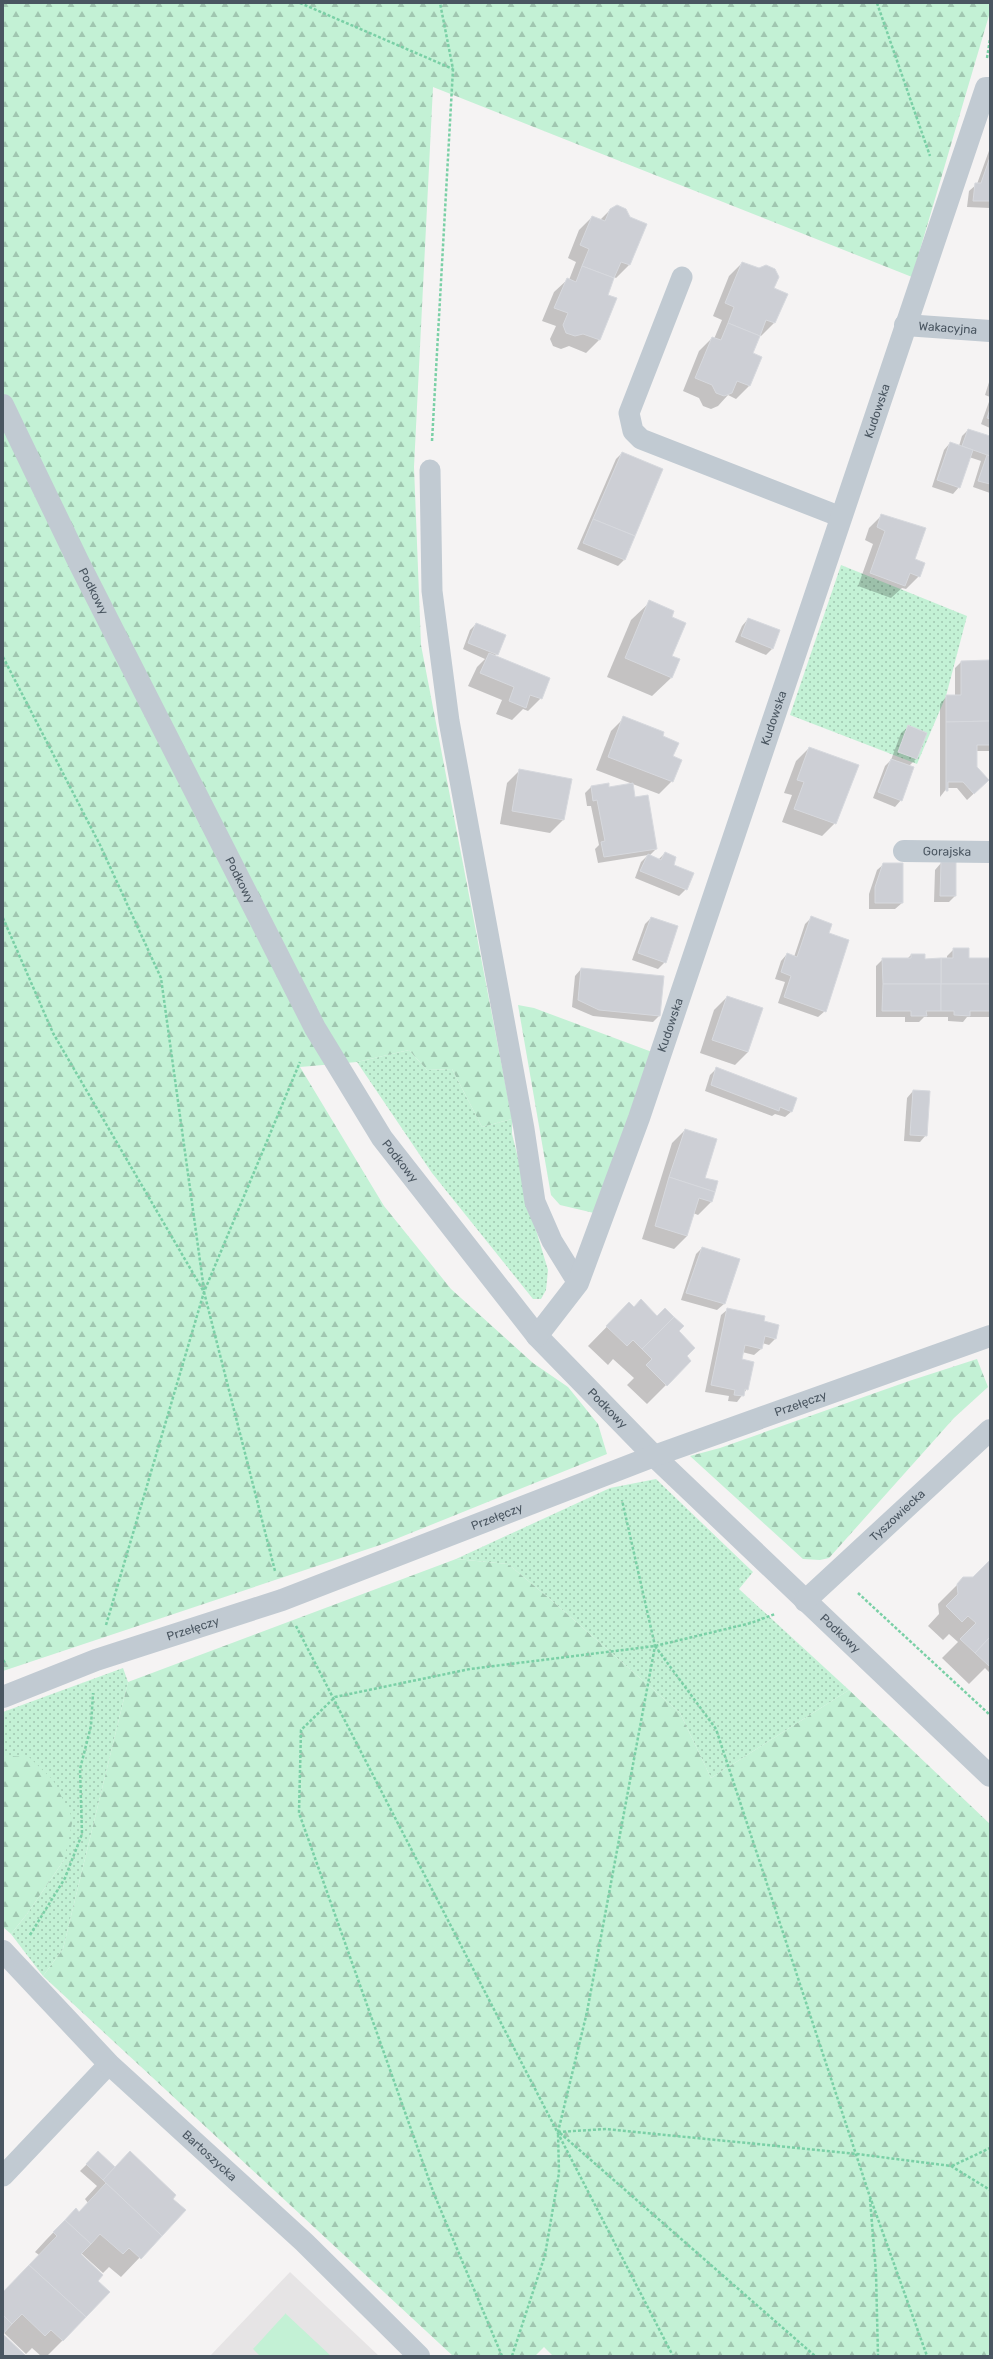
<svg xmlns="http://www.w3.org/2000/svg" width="993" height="2359" viewBox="0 0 993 2359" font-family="Rubik,sans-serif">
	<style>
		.education { fill: #e6e4e5 }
		.grass { fill: url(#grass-dots) }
		.forest { fill: url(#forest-firs) }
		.garden { fill: #c3f1d5 }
		.shadow { fill: #0003 }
		.building { fill: #cdcfd5; stroke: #d7d9de }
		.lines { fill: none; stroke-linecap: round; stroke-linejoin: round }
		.path { stroke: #7ad0a6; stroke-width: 2.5; stroke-dasharray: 3 2; stroke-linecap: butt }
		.lane { stroke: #c1cad2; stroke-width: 21 }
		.street { stroke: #c1cad2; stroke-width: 22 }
		.labels { text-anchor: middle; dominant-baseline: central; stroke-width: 4; stroke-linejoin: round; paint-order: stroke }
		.street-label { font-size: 12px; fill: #4a5661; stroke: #fff }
	</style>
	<defs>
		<pattern id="grass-dots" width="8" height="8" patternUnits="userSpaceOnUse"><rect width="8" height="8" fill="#c3f1d5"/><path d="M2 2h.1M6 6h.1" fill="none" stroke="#a0c6b0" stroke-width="1.8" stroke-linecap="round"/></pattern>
		<pattern id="forest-firs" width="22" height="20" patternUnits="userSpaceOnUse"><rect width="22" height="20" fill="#c3f1d5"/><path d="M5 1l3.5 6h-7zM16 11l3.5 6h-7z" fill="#a0c6b0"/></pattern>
	</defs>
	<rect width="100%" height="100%" fill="#f5f3f3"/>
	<polygon class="education" points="290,2272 379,2356 210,2356"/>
	<g class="grass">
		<polygon points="841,565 967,616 946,696 917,764 790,715"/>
		<polygon points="409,1050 427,1070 452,1069 482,1127 512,1119 512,1134 536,1230 548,1270 546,1290 541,1299 533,1299 432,1173 357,1062"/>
		<polygon points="656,1479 753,1572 739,1589 849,1690 711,1778 680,1713 550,1599 508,1564 456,1559 610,1488"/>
		<polygon points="123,1668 128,1682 63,1949 43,1976 11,1934 27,1914 64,1860 7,1756 3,1758 3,1712"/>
	</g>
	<g class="forest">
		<polygon points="3,3 990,3 990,12 912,277 433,87 414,467 421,645 512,1119 482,1127 452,1069 427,1070 409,1050 357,1062 300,1067 384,1206 451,1289 533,1363 568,1387 598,1424 607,1454 386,1543 3,1671"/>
		<polygon points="518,1005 534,1008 652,1052 594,1213 560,1205 551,1195"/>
		<polygon points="977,1359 988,1387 954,1418 829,1558 820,1560 803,1559 690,1456 720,1448 909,1381"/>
		<polygon points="456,1559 508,1564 550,1599 680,1713 711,1778 849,1690 990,1824 990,2356 553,2356 544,2347 535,2356 453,2356 43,1976 63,1949 128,1682"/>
		<polygon points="6,1756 29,1757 53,1780 73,1819 64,1860 27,1914 11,1934 3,1927 3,1758"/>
	</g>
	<polygon class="garden" points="286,2313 286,2314 331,2356 260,2356 253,2349"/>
	<g class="shadow">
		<polygon points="990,148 990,208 967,207 969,191 977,184"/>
		<polygon points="611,209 629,265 616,278 614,277 607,295 615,299 599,340 586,353 569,346 561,349 553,346 550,339 556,326 542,321 554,292 567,280 569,280 576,262 568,258 579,230 592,217 600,220"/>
		<polygon points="742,263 773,289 774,323 761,336 759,335 751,354 761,357 749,386 736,399 728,395 718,406 711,409 703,406 699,398 683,391 699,351 712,338 714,339 722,320 713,316 729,276"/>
		<polygon points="990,379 990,397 985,395"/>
		<polygon points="990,399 990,428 981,424"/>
		<polygon points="968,430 990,437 990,493 973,487 981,461 969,457 959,487 953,494 932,487 944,450 950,443 959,446 962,436"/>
		<polygon points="622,453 624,560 618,566 577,549 616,459"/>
		<polygon points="882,515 914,560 919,576 906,589 902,588 891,598 858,586 873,544 865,540 869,528"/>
		<polygon points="650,602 670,617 671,678 652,696 607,677 631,620"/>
		<polygon points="748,619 772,649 766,655 735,642 742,626"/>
		<polygon points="476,624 504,636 495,656 541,698 528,711 523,709 512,720 496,714 502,700 468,686 477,667 485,659 463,649 470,630"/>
		<polygon points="990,661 990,751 976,751 976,768 988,780 967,800 957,788 947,788 940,797 940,704 946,697 955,697 955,668 961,662"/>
		<polygon points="624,718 661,737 672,757 672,781 659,794 596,770 611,731"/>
		<polygon points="908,727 925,733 916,759 909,766 901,800 895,807 873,798 885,766 891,760 901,733"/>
		<polygon points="809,748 835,823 822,836 782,822 792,795 784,793 796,761"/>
		<polygon points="520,770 563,820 550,833 500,824 507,783"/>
		<polygon points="591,787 609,788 634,799 656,849 649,856 658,860 665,853 686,889 679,896 635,878 641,862 648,855 598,863 595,849 599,845 591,806 587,806 585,793"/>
		<polygon points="941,863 955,863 955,896 949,902 934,902 935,870"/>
		<polygon points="884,864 902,903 895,909 869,909 869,894 877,870"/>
		<polygon points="651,918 665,962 658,969 632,960 645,924"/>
		<polygon points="811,918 828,934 825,1011 818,1017 778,1003 785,982 775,979 781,961 787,954 794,957 805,924"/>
		<polygon points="954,949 968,959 990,959 990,1017 967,1017 963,1022 948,1021 948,1017 924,1017 919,1022 905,1022 905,1017 876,1017 876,966 883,959 907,959 911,955 924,960 947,959 947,956"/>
		<polygon points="581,969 659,1016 653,1022 593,1016 572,1007 575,976"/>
		<polygon points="727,997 748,1052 735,1065 700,1053 714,1010"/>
		<polygon points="717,1068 792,1111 785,1117 775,1114 772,1116 705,1091 710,1075"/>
		<polygon points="913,1091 926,1135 920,1142 904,1141 907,1098"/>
		<polygon points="685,1130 711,1202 698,1215 693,1213 687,1236 674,1249 642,1239 672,1143"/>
		<polygon points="702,1248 738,1260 724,1304 717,1310 681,1300 696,1254"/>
		<polygon points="629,1304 633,1308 657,1317 677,1332 686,1356 690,1361 647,1404 627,1385 634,1378 623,1368 613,1359 608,1365 588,1346"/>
		<polygon points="728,1309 763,1322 775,1339 769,1345 762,1343 761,1349 754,1355 742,1352 741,1360 747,1389 737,1402 728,1401 729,1396 705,1392 721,1315"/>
		<polygon points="990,1561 990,1673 985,1668 969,1684 942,1658 958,1642 949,1634 943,1640 928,1626 939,1614 938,1604 964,1578 973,1578"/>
		<polygon points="98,2153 114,2168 172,2199 185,2210 121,2277 109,2267 103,2273 81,2253 80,2254 97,2281 63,2340 47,2356 41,2356 32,2348 26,2354 3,2332 3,2293 39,2255 35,2252 46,2240 76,2209 79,2212 88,2203 85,2199 97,2186 80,2171"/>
	</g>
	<g class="building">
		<polygon points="990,157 990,201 973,201 975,183 981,183"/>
		<polygon points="617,205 626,209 630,217 647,224 630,265 621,262 614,278 582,266 589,249 580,245 592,216 605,221 610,209"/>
		<polygon points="742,262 759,268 766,265 775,269 779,277 774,288 788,294 775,323 766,320 760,336 728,323 734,307 725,303"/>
		<polygon points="582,266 614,278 608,295 617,298 600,340 583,334 575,336 566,333 563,325 568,313 554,308 567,278 576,282"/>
		<polygon points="728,323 760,336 753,353 762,357 750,386 737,381 732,393 724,396 716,393 712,385 695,378 712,337 721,340"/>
		<polygon points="990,409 990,419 987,418"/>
		<polygon points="968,429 990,436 990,456 962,446"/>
		<polygon points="950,442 973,450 960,488 937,480"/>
		<polygon points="622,452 663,469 635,536 593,519"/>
		<polygon points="987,455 990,456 990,484 978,481"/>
		<polygon points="881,514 926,528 915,559 925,563 920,577 910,573 905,586 870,573 885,531 877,527"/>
		<polygon points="593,519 635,536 625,560 583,543"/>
		<polygon points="649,600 674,611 672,617 686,623 672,656 680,659 672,678 625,658"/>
		<polygon points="748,618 780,630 773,649 741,636"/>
		<polygon points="476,623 506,635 498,655 468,643"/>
		<polygon points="489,653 550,678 542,699 530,695 526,708 509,701 514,687 480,673"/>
		<polygon points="990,660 990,721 946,722 946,695 961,695 961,661"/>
		<polygon points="623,716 664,732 663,736 679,743 673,756 682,760 673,782 608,757"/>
		<polygon points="990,721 990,745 977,745 977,767 989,780 974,794 963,782 948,782 948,791 946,791 946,722"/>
		<polygon points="908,725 927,733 917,759 898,752"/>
		<polygon points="809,747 859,765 836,824 794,809 804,782 797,780"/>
		<polygon points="891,759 914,767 902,801 878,792"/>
		<polygon points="519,769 572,779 564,820 512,811"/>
		<polygon points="609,783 609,787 633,783 635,797 648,795 657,849 604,857 601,842 605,841 597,800 593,801 591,786"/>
		<polygon points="665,852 676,857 674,865 694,873 687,890 640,871 648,854 661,860"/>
		<polygon points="941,862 956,862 956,896 940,896"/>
		<polygon points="883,863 903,863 903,903 875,903 875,887"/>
		<polygon points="811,916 832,924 829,933 849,940 826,1012 784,997 791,976 781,972 787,953 797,957"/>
		<polygon points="651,917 678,926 666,963 638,953"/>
		<polygon points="953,948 969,948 969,958 990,958 990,984 941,984 941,958 953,958"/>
		<polygon points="911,954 925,954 925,959 941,958 941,984 883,984 882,958 911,958"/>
		<polygon points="581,968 664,976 660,1016 599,1010 578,1000"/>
		<polygon points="883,984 941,984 941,1011 926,1011 927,1016 911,1016 911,1011 882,1011"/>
		<polygon points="941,984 990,984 990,1011 970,1011 970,1016 954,1015 954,1011 941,1011"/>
		<polygon points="727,996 763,1008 748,1052 712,1040"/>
		<polygon points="716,1067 797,1098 792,1112 780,1107 779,1111 711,1085"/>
		<polygon points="913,1090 930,1091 927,1136 910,1135"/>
		<polygon points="685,1129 717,1139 705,1178 718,1181 715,1192 669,1177"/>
		<polygon points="669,1177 715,1192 712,1202 699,1198 687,1236 655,1226"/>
		<polygon points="702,1247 740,1259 725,1304 686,1293"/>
		<polygon points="641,1299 657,1316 665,1308 674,1317 642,1349 633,1340 627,1346 606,1326 629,1302 634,1307"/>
		<polygon points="727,1308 765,1316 764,1321 779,1325 776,1339 765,1336 762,1349 745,1345 742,1359 754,1362 748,1390 745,1389 744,1396 734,1395 735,1390 711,1385"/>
		<polygon points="674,1317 684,1326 679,1331 695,1348 687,1356 691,1361 667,1386 646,1365 652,1359 642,1349"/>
		<polygon points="990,1560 990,1637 975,1653 960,1639 976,1623 968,1616 962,1622 946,1606 958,1594 957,1584 963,1577 973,1577"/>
		<polygon points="990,1637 990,1665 989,1666 975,1653"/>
		<polygon points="98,2151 115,2167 103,2180 86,2164"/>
		<polygon points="130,2151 176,2195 173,2199 186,2210 162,2236 103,2180"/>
		<polygon points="106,2183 162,2236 141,2259 129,2248 123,2254 100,2234 91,2244 65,2220 76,2208 79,2212"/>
		<polygon points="65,2220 91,2244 81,2254 103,2275 98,2281 110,2292 86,2317 29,2265 57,2236 53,2232"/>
		<polygon points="29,2265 86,2317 63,2341 51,2330 45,2336 22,2314 12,2324 3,2315 3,2292"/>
		<polygon points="3,2315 12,2324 3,2334"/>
		<polygon points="3,2334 26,2356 3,2356"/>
	</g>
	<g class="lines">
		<g class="path">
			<polyline points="300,3 453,69"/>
			<polyline points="877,3 930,156"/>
			<polyline points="987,58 990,39"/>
			<polyline points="432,441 453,69 440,3"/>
			<polyline points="3,657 100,845 161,978 204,1290"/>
			<polyline points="3,918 53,1033 204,1292 275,1571"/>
			<polyline points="858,1593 990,1715"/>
			<polyline points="106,1625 204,1292 300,1062"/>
			<polyline points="296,1626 673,2356"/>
			<polyline points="655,1646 716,1729 869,2194 927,2356"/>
			<polyline points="3,1660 6,1664"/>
			<polyline points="30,1935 65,1878 82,1834 80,1769 91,1726 93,1693"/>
			<polyline points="558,2132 606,2129 857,2154 951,2166 990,2190"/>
			<polyline points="560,2133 815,2356"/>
			<polyline points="952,2166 990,2148"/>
			<polyline points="870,2199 876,2273 878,2356"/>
			<polyline points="502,2356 434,2194 299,1813 301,1730 335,1697 470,1669 655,1646 751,1623 775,1614"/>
			<polyline points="512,2356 545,2255 559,2173 558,2132 587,2012 655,1646 622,1500"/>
		</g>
		<g class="lane">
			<polyline points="682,277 629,413 633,431 641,439 841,517"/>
			<polyline points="430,470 432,591 449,721 524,1129 535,1202 552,1241 578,1283"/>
			<polyline points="3,2176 109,2064"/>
		</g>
		<g class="street">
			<path id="s1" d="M 905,325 L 990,331"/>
			<path id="s2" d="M 3,405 L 78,561 L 315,1028 L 382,1138 L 537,1336 L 654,1456 L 990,1776"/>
			<path id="s3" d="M 904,851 L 990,852"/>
			<path id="s4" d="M 537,1336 L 578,1283 L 639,1118 L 986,88 L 990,88"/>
			<path id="s5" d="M 805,1601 L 990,1430"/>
			<path id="s6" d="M 3,1697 L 96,1660 L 282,1600 L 654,1456 L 990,1336"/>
			<path id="s7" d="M 3,1951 L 109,2064 L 304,2242 L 419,2356"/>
		</g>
	</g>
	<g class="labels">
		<g class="street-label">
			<text stroke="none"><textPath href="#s1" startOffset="43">Wakacyjna</textPath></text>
			<text stroke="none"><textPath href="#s4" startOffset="989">Kudowska</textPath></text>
			<text stroke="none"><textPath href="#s2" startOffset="207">Podkowy</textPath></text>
			<text stroke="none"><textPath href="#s4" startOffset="665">Kudowska</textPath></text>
			<text stroke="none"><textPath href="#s3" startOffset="43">Gorajska</textPath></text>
			<text stroke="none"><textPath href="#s2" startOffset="531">Podkowy</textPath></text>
			<text stroke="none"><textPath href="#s4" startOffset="341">Kudowska</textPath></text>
			<text stroke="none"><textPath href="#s2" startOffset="855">Podkowy</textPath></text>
			<text stroke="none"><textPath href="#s6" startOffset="850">Przełęczy</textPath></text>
			<text stroke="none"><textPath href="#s2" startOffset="1178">Podkowy</textPath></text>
			<text stroke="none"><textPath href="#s5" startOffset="126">Tyszowiecka</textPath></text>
			<text stroke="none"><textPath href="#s6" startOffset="526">Przełęczy</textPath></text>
			<text stroke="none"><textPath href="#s6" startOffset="202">Przełęczy</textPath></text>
			<text stroke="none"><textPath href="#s2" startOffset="1502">Podkowy</textPath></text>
			<text stroke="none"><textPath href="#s7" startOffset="291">Bartoszycka</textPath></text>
		</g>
	</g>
	<rect width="993" height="2359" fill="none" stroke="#4a5661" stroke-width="8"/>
</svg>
